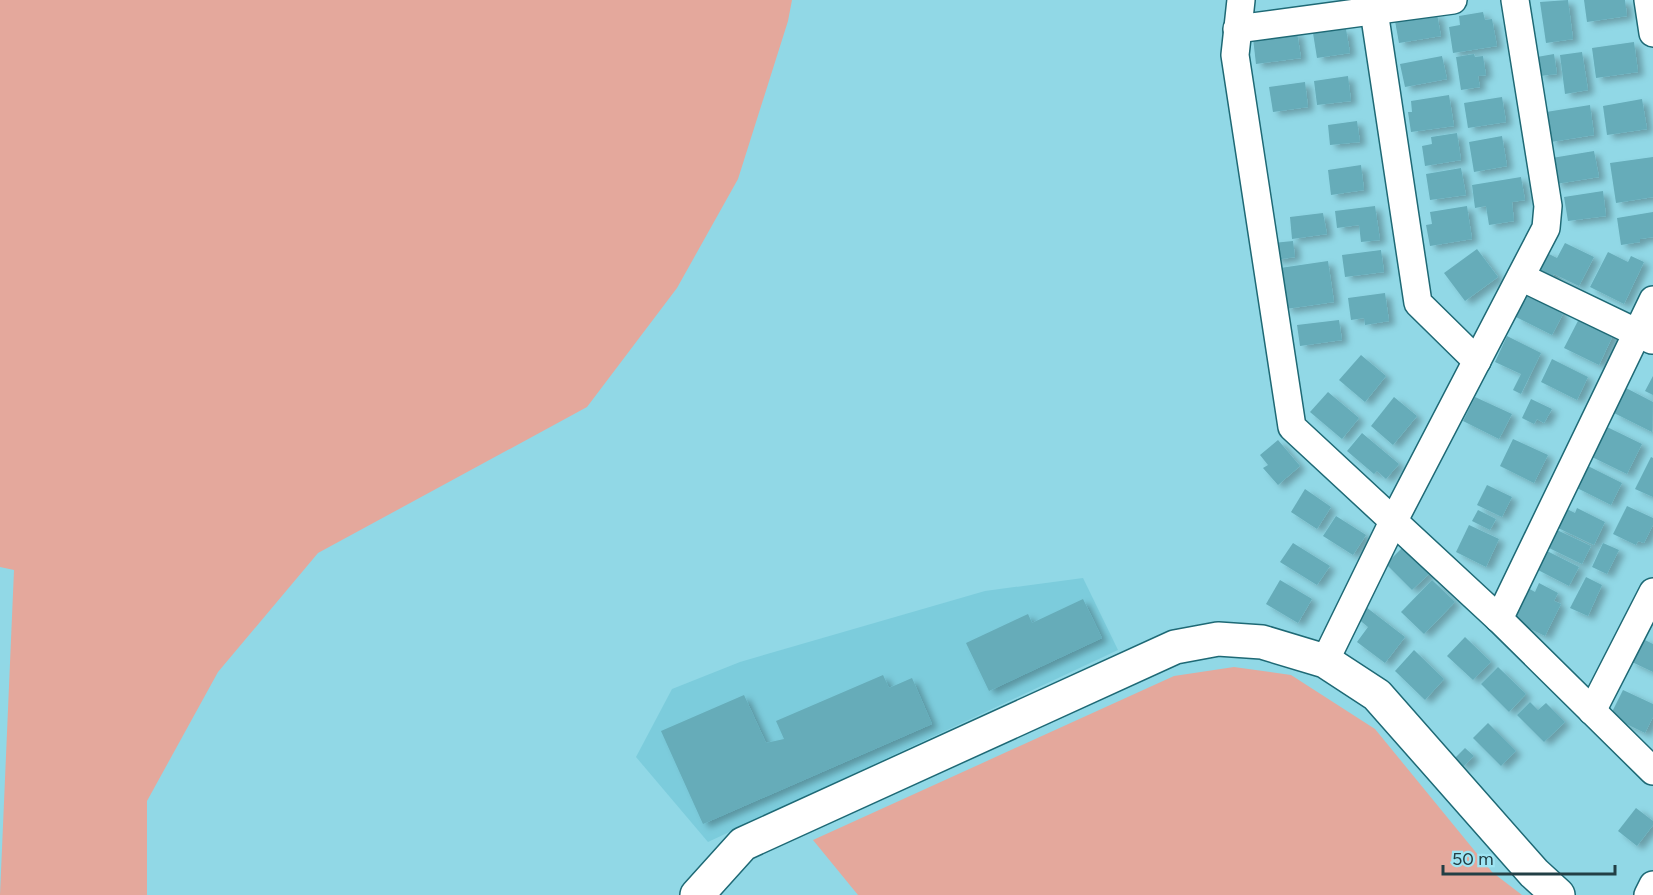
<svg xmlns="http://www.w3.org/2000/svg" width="1653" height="895" viewBox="0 0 1653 895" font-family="Figtree,sans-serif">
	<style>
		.built { fill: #7cccdc }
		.green { fill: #e4a89c }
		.building { fill: #66acb9; filter: url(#shadow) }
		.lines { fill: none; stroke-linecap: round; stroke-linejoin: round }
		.street-casing { stroke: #1e6975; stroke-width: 30 }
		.secondary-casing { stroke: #1e6975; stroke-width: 36 }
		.street { stroke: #fff; stroke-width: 27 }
		.secondary { stroke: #fff; stroke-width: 33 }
	</style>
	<defs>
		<filter id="shadow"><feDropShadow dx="6" dy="4" stdDeviation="3" flood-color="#0004"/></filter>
	</defs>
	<rect width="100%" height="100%" fill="#91d8e6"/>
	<polygon class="built" points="1083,578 1118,650 708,842 636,757 672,689 740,662 985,591"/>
	<g class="green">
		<polygon points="0,0 792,0 788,21 738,179 677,288 587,407 318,553 218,672 147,801 147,895 0,895 14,570 0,567"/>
		<polygon points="1234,667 1291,675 1375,729 1492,872 1522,895 858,895 813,840 1174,676"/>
	</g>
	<g class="building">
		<polygon points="1568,0 1573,39 1546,43 1540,2"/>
		<polygon points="1584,0 1625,0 1627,16 1587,22"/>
		<polygon points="1483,12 1485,20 1492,19 1497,46 1453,53 1449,27 1460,25 1459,16"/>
		<polygon points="1437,14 1441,36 1399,43 1395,21"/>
		<polygon points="1346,29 1350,53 1317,58 1313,33"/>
		<polygon points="1297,32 1301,58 1256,64 1253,38"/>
		<polygon points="1634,42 1638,72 1596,78 1592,48"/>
		<polygon points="1582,52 1588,90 1565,94 1560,55"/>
		<polygon points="1474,54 1475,57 1483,56 1486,75 1478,76 1480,87 1461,90 1456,57"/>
		<polygon points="1554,54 1557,74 1540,76 1537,57"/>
		<polygon points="1442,56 1447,79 1405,87 1400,64"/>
		<polygon points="1348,76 1351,101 1317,105 1314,81"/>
		<polygon points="1305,82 1308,107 1273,112 1269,87"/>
		<polygon points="1449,95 1454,126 1411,132 1408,112 1412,112 1411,101"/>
		<polygon points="1502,97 1506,122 1468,128 1464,103"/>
		<polygon points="1642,99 1647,129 1607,135 1603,106"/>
		<polygon points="1590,105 1594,135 1551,142 1546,112"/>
		<polygon points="1357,121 1360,142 1330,145 1328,125"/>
		<polygon points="1457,133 1461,160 1425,166 1422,146 1432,144 1431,137"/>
		<polygon points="1502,136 1507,166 1474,172 1469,142"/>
		<polygon points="1594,151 1599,177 1556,184 1552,158"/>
		<polygon points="1653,157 1653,197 1616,203 1610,163"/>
		<polygon points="1361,165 1364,190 1331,195 1328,170"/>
		<polygon points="1461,168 1466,195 1430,200 1426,174"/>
		<polygon points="1521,177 1525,200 1512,202 1514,221 1489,225 1486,206 1475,208 1472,185"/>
		<polygon points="1603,191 1606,216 1568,221 1564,197"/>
		<polygon points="1375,206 1380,240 1361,242 1359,225 1337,228 1335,211"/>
		<polygon points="1467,206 1472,239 1430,246 1426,225 1432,224 1430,212"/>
		<polygon points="1653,212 1653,237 1640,239 1640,242 1621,245 1617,218"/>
		<polygon points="1323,213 1327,234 1292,239 1290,217"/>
		<polygon points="1293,241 1295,257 1275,260 1273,243"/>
		<polygon points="1565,243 1594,257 1579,286 1554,274 1550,280 1535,272 1545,252 1557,258"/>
		<polygon points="1477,249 1498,277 1465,301 1444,273"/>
		<polygon points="1381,250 1384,272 1345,277 1342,255"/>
		<polygon points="1608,252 1628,262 1631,256 1644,262 1624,304 1590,287"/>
		<polygon points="1328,261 1334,302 1286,309 1280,268"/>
		<polygon points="1385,293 1389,321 1365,325 1364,318 1351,320 1348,298"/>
		<polygon points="1537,295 1561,307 1559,312 1563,314 1552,335 1516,317 1526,296 1535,300"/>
		<polygon points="1581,315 1615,331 1599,365 1564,348"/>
		<polygon points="1339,320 1342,340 1300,346 1297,325"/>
		<polygon points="1507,336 1541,353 1521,394 1513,390 1521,374 1495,362"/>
		<polygon points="1361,355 1386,376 1365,402 1339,380"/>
		<polygon points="1552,359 1588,377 1577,400 1541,382"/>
		<polygon points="1653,376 1653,395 1645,391"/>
		<polygon points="1626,388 1653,402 1652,432 1614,413"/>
		<polygon points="1328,392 1359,418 1342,439 1310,412"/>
		<polygon points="1394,397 1417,416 1393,445 1371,426"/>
		<polygon points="1475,397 1512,414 1499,439 1463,421"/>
		<polygon points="1531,399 1552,409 1544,423 1537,419 1534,424 1522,418"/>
		<polygon points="1607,427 1642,444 1627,474 1592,457"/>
		<polygon points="1362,433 1399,464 1386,479 1377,471 1374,474 1347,451"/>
		<polygon points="1513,439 1548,455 1534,483 1500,466"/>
		<polygon points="1278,440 1300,466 1278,485 1263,468 1268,465 1260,455"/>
		<polygon points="1651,457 1653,458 1653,497 1635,489"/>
		<polygon points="1588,466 1622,483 1611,505 1577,488"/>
		<polygon points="1487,485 1512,497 1502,517 1477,505"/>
		<polygon points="1305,489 1331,507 1317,529 1291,512"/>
		<polygon points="1627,506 1653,518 1653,525 1644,543 1638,541 1636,545 1613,534"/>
		<polygon points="1565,508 1575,513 1577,508 1605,522 1594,545 1556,527"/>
		<polygon points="1478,510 1496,519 1490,530 1472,521"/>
		<polygon points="1336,516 1366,535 1353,555 1323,536"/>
		<polygon points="1469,525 1499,539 1486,567 1456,552"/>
		<polygon points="1557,530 1591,546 1582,564 1549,548"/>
		<polygon points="1293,543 1330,566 1317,585 1280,562"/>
		<polygon points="1603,543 1619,550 1607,574 1592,567"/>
		<polygon points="1404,546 1430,573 1412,590 1386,564"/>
		<polygon points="1547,551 1579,567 1569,586 1538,570"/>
		<polygon points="1586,577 1602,585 1588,616 1570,608"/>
		<polygon points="1280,580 1312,599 1298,623 1266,604"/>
		<polygon points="1432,580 1455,602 1424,634 1401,612"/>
		<polygon points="1539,583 1558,593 1554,601 1561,604 1545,636 1512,620 1528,588 1535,592"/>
		<polygon points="1083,599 1102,638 989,691 966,643 1028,614 1032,623"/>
		<polygon points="1366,607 1405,637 1385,663 1357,642 1368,627 1357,618"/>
		<polygon points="1465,637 1491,662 1473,680 1447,656"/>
		<polygon points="1641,638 1653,644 1653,672 1630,661"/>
		<polygon points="1414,650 1444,679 1425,700 1395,671"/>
		<polygon points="1498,667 1526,694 1509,712 1481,684"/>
		<polygon points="883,675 889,688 912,678 932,724 703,824 661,731 744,695 766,743 784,739 776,721"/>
		<polygon points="1623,690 1653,704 1653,717 1645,733 1610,716"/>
		<polygon points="1530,702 1538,710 1546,703 1565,722 1544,742 1517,715"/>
		<polygon points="1488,723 1516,751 1501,766 1473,738"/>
		<polygon points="1465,748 1474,756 1463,767 1455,758"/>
		<polygon points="1636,808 1653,821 1653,825 1637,846 1618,831"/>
	</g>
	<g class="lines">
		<g class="street-casing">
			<g id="street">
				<polyline points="1241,0 1235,55 1292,427 1499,619 1653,771"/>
				<polyline points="1648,0 1653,33"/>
				<polyline points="1374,11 1418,303 1477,361"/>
				<polyline points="1237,29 1453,0"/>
				<polyline points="1521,277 1652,340"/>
				<polyline points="1499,619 1653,300"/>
				<polyline points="1325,661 1393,522 1546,228 1548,206 1515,0"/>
				<polyline points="1592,711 1653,592"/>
				<polyline points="1648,895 1653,885"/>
			</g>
		</g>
		<g class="secondary-casing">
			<polyline id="secondary" points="697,895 743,844 1175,647 1218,639 1262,642 1325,661 1377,695 1534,873 1558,895"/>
		</g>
		<use href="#street" class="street"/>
		<use href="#secondary" class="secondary"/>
	</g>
	<path d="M1443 865v9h172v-9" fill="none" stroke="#223f45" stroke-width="3"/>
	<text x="1452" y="865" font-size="18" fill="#223f45" stroke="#9ee5f3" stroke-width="4.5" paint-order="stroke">50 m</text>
</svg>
